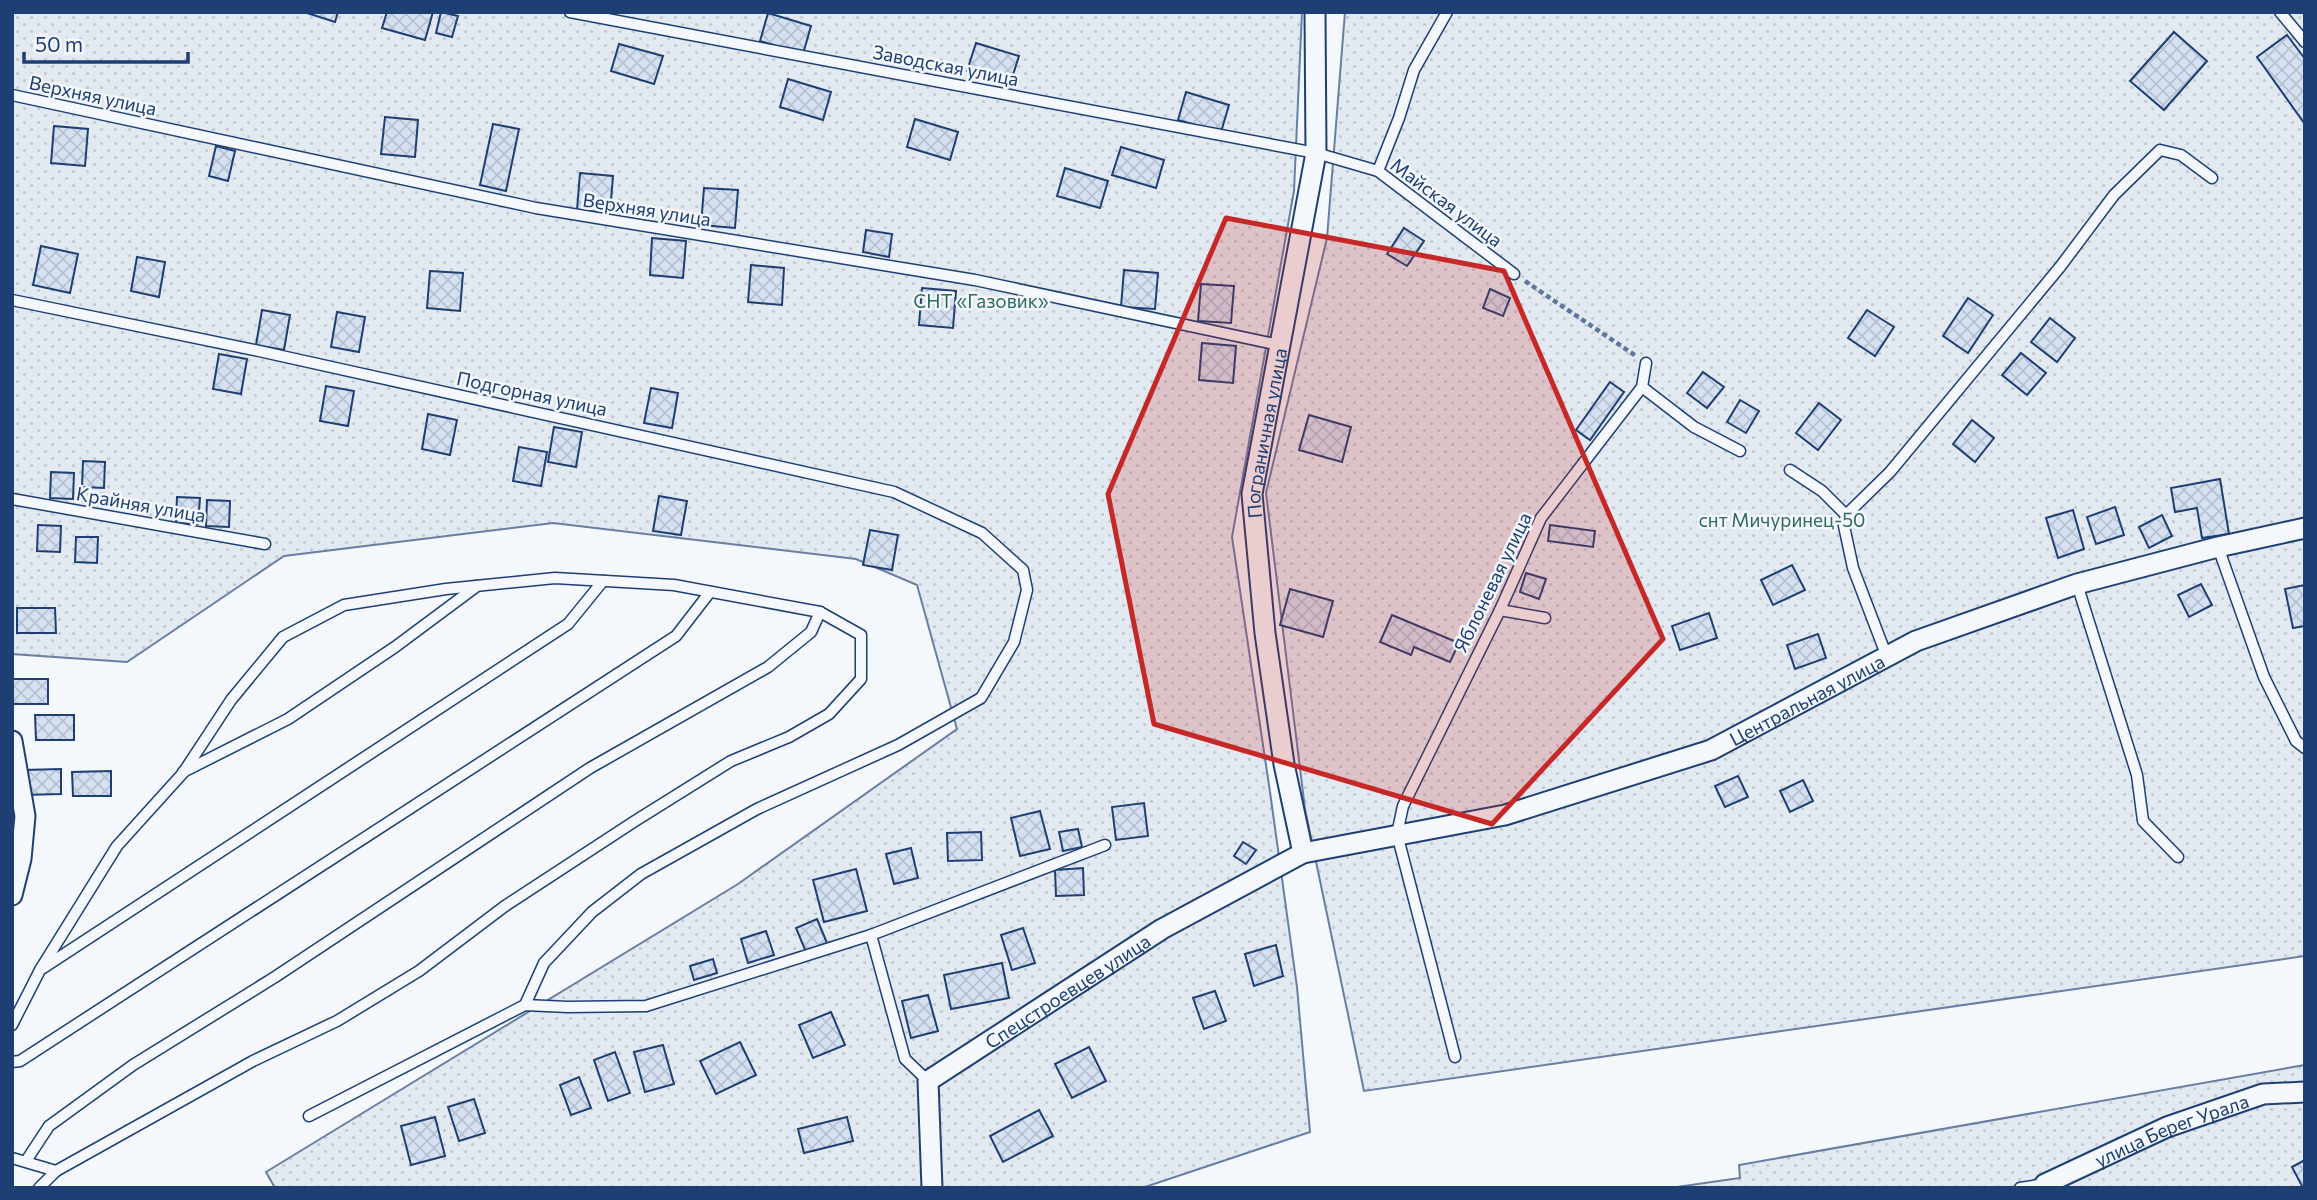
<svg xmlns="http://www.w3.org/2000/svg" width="2317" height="1200" viewBox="0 0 2317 1200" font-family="Commissioner,sans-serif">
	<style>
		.garden { fill: url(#garden-dots); stroke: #687fa3; stroke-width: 2 }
		.building { fill: url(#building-cross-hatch); stroke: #1d3f73; stroke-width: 2 }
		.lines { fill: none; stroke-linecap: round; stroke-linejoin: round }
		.lane-casing { stroke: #1d3f73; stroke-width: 13 }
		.street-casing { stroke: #1d3f73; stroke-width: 23 }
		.path { stroke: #5e769c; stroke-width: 4.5; stroke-dasharray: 5 3.5; stroke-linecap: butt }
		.lane { stroke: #f4f7fb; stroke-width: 10 }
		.street { stroke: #f4f7fb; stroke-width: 19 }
		.marked { fill: #c62828; fill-opacity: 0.2; stroke: #c62828; stroke-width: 5; stroke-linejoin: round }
		.labels { text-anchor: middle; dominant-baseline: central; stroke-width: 5; stroke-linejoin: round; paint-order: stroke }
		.street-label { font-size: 19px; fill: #1d3f73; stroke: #f4f7fb }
		.park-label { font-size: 19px; fill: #2c6c60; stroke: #f4f7fb }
	</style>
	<defs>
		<pattern id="garden-dots" width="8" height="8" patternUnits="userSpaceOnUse" patternTransform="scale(1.75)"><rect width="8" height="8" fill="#e3e9f0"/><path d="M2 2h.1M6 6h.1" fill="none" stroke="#c2c9d1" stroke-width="1.8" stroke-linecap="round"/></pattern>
		<pattern id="building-cross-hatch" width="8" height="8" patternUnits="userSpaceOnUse" patternTransform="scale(1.75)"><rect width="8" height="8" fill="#d5e0f0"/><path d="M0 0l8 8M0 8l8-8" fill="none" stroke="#b6c1d1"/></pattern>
	</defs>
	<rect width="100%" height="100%" fill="#f4f7fb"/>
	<g class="garden">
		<polygon points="12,12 1302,12 1294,191 1232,537 1270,792 1297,987 1310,1132 1142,1188 275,1188 266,1172 738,884 957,729 917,585 856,559 553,523 284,556 127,662 12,654"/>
		<polygon points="1345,12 2305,12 2305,956 1364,1091 1305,809 1266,493 1327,238"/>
		<polygon points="2305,1065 2305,1188 1670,1188 1740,1178 1739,1165"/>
	</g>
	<g class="building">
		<polygon points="304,12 338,12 335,22"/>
		<polygon points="387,12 433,12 425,40 382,28"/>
		<polygon points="441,12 458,16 452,37 436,33"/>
		<polygon points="768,13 811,26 803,54 760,41"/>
		<polygon points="2174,32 2207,61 2164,110 2130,81"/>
		<polygon points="2287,35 2305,59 2304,123 2257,57"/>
		<polygon points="976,43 1019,56 1010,84 967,71"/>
		<polygon points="619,44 663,56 654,84 611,71"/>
		<polygon points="788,79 831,92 823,120 780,107"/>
		<polygon points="1186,92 1229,105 1221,132 1178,120"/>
		<polygon points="385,117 418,120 415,157 381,154"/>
		<polygon points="915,119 958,132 950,160 907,147"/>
		<polygon points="493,124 519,129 506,191 480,185"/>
		<polygon points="54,126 88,129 85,166 51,163"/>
		<polygon points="216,146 235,151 228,181 209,176"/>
		<polygon points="1121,147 1164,160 1156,188 1112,175"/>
		<polygon points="1065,168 1108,181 1100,208 1057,196"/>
		<polygon points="580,173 613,176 610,213 577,210"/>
		<polygon points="704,188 738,190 735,228 701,225"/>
		<polygon points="1404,228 1424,241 1407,266 1387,254"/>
		<polygon points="866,230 892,234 889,257 863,252"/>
		<polygon points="652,238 686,241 683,278 650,275"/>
		<polygon points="41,246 78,254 70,293 33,285"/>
		<polygon points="137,257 165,262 159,297 131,291"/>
		<polygon points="751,265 784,268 782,305 748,302"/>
		<polygon points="1124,270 1158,273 1155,309 1121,307"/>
		<polygon points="430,271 463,273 460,311 427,308"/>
		<polygon points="1201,284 1234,286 1231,323 1198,321"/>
		<polygon points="922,288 956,291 953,328 919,325"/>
		<polygon points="1490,289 1510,298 1503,316 1483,308"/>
		<polygon points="1968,298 1993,315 1968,353 1943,336"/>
		<polygon points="262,310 290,315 284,350 256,345"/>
		<polygon points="1867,310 1894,327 1875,356 1848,338"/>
		<polygon points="337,312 365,317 359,352 331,347"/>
		<polygon points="2050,318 2075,338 2057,362 2031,342"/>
		<polygon points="1202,343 1236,346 1233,383 1199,380"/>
		<polygon points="2021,353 2046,373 2027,395 2002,375"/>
		<polygon points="219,354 247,359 241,394 213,389"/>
		<polygon points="1703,372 1724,387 1707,408 1687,393"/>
		<polygon points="1610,382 1624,392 1590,440 1576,430"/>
		<polygon points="326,386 354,391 348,426 320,421"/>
		<polygon points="651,388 678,393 672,428 644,423"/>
		<polygon points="1740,400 1759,411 1746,433 1727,422"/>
		<polygon points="1819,403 1841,420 1818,450 1796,433"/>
		<polygon points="428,414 457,420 450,455 422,449"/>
		<polygon points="1309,415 1351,427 1342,462 1299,450"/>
		<polygon points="1972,420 1994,438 1975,462 1953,444"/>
		<polygon points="554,427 582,432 576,467 548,462"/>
		<polygon points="519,447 547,452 541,486 513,481"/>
		<polygon points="83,461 105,462 104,488 82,487"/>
		<polygon points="51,472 74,473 73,499 50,498"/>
		<polygon points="2220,479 2229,534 2202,538 2197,508 2175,512 2171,488"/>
		<polygon points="659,496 687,501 681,535 653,531"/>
		<polygon points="177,497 200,498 198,524 176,523"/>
		<polygon points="207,500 230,501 229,527 206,526"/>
		<polygon points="2115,507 2124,535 2096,544 2087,517"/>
		<polygon points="2073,510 2084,549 2058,558 2046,518"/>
		<polygon points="2162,515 2172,536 2149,548 2139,527"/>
		<polygon points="38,525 61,526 60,552 37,551"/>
		<polygon points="1550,525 1595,531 1593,547 1548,541"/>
		<polygon points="870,530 898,535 892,570 863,565"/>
		<polygon points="76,537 98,537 97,563 75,562"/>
		<polygon points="1792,565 1805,590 1773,605 1761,580"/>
		<polygon points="1526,573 1546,579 1539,599 1520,592"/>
		<polygon points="2201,584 2212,605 2189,617 2178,595"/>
		<polygon points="2305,585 2305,626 2293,628 2285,589"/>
		<polygon points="1290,589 1333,601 1323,637 1280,625"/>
		<polygon points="17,608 55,608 56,633 17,633"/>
		<polygon points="1709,613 1717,638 1680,650 1672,626"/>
		<polygon points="1392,615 1459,643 1450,662 1414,647 1411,655 1380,642"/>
		<polygon points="1818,634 1826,658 1795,669 1787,645"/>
		<rect x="12" y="679" width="36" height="25"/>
		<polygon points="35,715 74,715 74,740 36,740"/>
		<polygon points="61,769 61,794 23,795 23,770"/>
		<polygon points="111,771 111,796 73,796 72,772"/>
		<polygon points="1738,776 1748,797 1725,807 1715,786"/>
		<polygon points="1803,780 1813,801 1790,812 1780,791"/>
		<polygon points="1144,803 1148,836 1116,840 1112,807"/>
		<polygon points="1040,811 1050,849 1020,856 1011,818"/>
		<polygon points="1078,829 1082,847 1063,851 1059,832"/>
		<polygon points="981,832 982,860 948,861 947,833"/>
		<polygon points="1243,842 1256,850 1246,864 1234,856"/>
		<polygon points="911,848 918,878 894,884 886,854"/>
		<polygon points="1083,868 1084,895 1056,896 1055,870"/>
		<polygon points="856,869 867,911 824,922 813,880"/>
		<polygon points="817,919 827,943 806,952 796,928"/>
		<polygon points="1023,928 1035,963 1012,970 1001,935"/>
		<polygon points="766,931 774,955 748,963 741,939"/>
		<polygon points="1276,945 1283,976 1254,986 1245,954"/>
		<polygon points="713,959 717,973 694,980 690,966"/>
		<polygon points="1002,963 1009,998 951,1009 944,975"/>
		<polygon points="1215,991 1226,1021 1204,1029 1193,998"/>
		<polygon points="928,995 938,1031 911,1038 902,1001"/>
		<polygon points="831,1012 845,1045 813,1058 799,1025"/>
		<polygon points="740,1042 756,1075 716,1094 700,1061"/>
		<polygon points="663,1045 674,1084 645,1092 634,1052"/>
		<polygon points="1089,1047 1106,1081 1072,1098 1055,1064"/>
		<polygon points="615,1052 630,1093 608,1101 594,1060"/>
		<polygon points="579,1077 591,1108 571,1115 560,1085"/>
		<polygon points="474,1099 485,1133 459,1141 448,1107"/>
		<polygon points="1039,1110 1053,1136 1003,1162 990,1136"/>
		<polygon points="435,1117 445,1156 411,1165 401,1126"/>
		<polygon points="847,1117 853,1141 804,1153 798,1129"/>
		<polygon points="2305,1160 2305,1188 2303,1188 2292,1167"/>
	</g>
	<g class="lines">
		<g class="lane-casing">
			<g id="lane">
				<polyline points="570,12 1316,153 1378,171 1514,274"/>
				<polyline points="2280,12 2305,42"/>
				<polyline points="12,95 536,208 975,280 1279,345"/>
				<polyline points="1378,171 1399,118 1414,70 1447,12"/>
				<polyline points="12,300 259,351 894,492 982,533 1023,570 1027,590 1014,642 981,698 898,745 757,809 641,874 592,912 544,963 525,1005"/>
				<polyline points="1642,387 1694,427 1740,451"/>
				<polyline points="1790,470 1822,491 1846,515"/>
				<polyline points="12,499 265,544"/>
				<polyline points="2218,547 2264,677 2296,741 2305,748"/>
				<polyline points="2077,584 2137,775 2143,821 2178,857"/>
				<polyline points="1500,610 1545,618"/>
				<polyline points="1887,657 1853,568 1844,526 1846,515 1890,472 2060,267 2114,195 2160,150 2181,155 2212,178"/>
				<polyline points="183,772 288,719 395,647 477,586"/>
				<polyline points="871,935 1105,845"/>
				<polyline points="43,968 568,624 603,581"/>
				<polyline points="12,1025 40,970 117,846 183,773 231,700 283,637 344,605 446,589 555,578 674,585 820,612 861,635 861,679 829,714 789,737 731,761 635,821 505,906 419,971 337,1021 253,1061 56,1171 12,1158"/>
				<polyline points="1455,1057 1397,834 1403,806 1500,610 1541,518 1642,387 1646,363"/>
				<polyline points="12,1062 20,1061 676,636 710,592"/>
				<polyline points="309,1116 525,1005 568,1007 646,1006 871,935 905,1059 928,1081"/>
				<polyline points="26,1161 49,1126 133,1065 275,977 590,768 768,667 811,632 820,612"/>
				<polyline points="39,1188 56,1171"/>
				<polyline points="2020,1188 2045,1184"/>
			</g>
		</g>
		<g class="street-casing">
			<g id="street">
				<polyline points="12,741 25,816 21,859 12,895"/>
				<path id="s1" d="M 1303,853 L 1284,764 L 1265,633 L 1252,494 L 1316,153 L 1315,12"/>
				<path id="s2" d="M 932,1188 L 928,1081 L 1162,929 L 1303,853 L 1505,815 L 1711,750 L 1916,641 L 2077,584 L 2218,547 L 2305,528"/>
				<path id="s3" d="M 2044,1188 L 2045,1184 L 2167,1127 L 2263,1094 L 2305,1092"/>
			</g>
		</g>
		<polyline class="path" points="1525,281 1636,356"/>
		<use href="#lane" class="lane"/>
		<use href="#street" class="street"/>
	</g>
	<path class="marked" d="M 1226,218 L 1504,271 L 1663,639 L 1492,824 L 1154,724 L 1108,494 Z"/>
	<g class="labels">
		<g class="street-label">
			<text transform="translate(946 65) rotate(11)">Заводская улица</text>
			<text transform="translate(93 95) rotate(12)">Верхняя улица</text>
			<text transform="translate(1447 202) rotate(37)">Майская улица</text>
			<text transform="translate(647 209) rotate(9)">Верхняя улица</text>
			<text transform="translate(532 393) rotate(12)">Подгорная улица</text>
			<text stroke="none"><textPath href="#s1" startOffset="425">Пограничная улица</textPath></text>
			<text transform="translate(141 504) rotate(10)">Крайняя улица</text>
			<text transform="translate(1492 582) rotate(-64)">Яблоневая улица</text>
			<text stroke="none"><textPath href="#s2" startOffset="1076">Центральная улица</textPath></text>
			<text stroke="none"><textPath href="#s2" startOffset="273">Спецстроевцев улица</textPath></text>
			<text stroke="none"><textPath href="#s3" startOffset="142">улица Берег Урала</textPath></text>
		</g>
		<g class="park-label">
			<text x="981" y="300">СНТ «Газовик»</text>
			<text x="1782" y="519">снт Мичуринец-50</text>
		</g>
	</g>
	<rect width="2317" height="1200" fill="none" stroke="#1d3f73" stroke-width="28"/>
	<path d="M24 52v10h164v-10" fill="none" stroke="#1d3f73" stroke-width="3.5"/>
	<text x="35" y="52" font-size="21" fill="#1d3f73" stroke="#f4f7fb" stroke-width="5" paint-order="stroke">50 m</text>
</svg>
